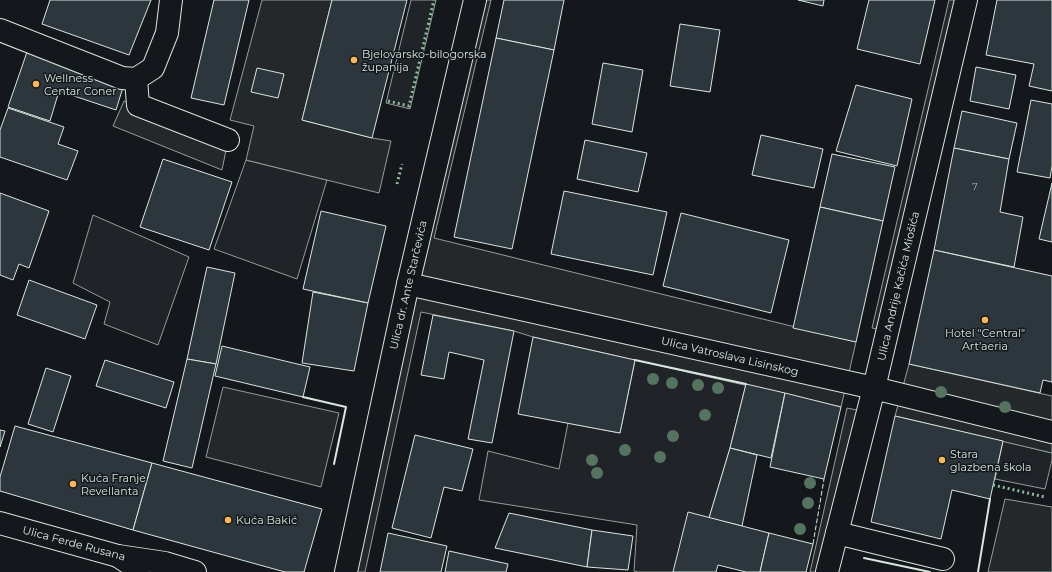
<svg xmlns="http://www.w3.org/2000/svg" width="1052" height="572" viewBox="0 0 1052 572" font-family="Montserrat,sans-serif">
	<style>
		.green { fill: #202428; stroke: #939e99 }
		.parking { fill: #24282b; stroke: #939e99 }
		.building { fill: #2c363c; stroke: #d8e6dc }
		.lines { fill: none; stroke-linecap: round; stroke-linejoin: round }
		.minor-casing { stroke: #d8e6dc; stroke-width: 24 }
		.major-casing { stroke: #d8e6dc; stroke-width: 24 }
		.minor { stroke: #14181c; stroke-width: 22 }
		.major { stroke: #14181c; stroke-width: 22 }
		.hedge { stroke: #8ac095; stroke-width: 3; stroke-dasharray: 2 3; stroke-linecap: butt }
		.fence { stroke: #d8e6dc; stroke-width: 1; stroke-dasharray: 5 2; stroke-linecap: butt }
		.wall { stroke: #d8e6dc; stroke-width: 2 }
		.tree { fill: #55745f }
		.poi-dot { fill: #ffb74d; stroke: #14181c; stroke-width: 1.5 }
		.labels { text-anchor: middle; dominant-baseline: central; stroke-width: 3; stroke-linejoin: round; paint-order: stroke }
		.number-label { font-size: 9px; fill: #adbab4 }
		.poi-label { font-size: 11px; fill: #d8e6dc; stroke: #14181c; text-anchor: start }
		.street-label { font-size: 11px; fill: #d8e6dc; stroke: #14181c }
	</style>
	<rect width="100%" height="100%" fill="#14181c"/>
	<g class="green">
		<polygon points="411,0 436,0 410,109 386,103"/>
		<polygon points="246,160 327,180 297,279 214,249"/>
		<polygon points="93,215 189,257 158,345 104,324 110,302 73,283"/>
		<polygon points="635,360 746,384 730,448 709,518 673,572 638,572 634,571 637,525 479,500 488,451 559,469 568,423 620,433"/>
		<polygon points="1003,441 1052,453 1052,460 1045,489 995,479"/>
	</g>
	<g class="parking">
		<polygon points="262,0 332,0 302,120 372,138 391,141 379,193 246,160 254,126 230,120"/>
		<polygon points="475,0 491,0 434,238 856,342 841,407 533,337 514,331 421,312 365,572 346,572"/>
		<polygon points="949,0 966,0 887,331 872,328"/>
		<polygon points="124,101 228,140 222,170 113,126"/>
		<polygon points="909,364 1052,396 1052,453 895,416"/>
		<polygon points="223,387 339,413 321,487 206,457"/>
		<polygon points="847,408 867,412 827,572 810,572"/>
		<polygon points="1005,499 1052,507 1052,572 988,572"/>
	</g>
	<g class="building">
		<polygon points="50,0 151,0 129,55 42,24"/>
		<polygon points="214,0 249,0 224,105 191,98"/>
		<polygon points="332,0 407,0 372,138 302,120"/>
		<polygon points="504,0 564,0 554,50 496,38"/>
		<polygon points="798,0 824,0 823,6"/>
		<polygon points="869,0 935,0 920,64 857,49"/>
		<polygon points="997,0 1052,0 1052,91 1029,86 1034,64 986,55"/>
		<polygon points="680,24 720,30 710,92 670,86"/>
		<polygon points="496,38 554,50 512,249 454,237"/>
		<polygon points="27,52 124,84 116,110 59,91 50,121 8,107"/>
		<polygon points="603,63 643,70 632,132 592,124"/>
		<polygon points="976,67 1016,75 1009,109 970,101"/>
		<polygon points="257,68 284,74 278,98 251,92"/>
		<polygon points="856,85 912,99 897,166 836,151"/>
		<polygon points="1031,100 1052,104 1052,166 1050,178 1017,172"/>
		<polygon points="8,108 64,127 58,144 78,151 67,180 0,157 0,130"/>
		<polygon points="962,111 1017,123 1009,159 954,148"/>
		<polygon points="761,135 823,149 814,188 752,175"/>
		<polygon points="585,140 647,153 638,192 577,179"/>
		<polygon points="954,148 1009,159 1000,212 1023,217 1014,267 934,250"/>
		<polygon points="832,154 895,167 883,221 820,207"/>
		<polygon points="163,159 232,182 209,250 140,227"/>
		<polygon points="1052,183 1052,242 1039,239"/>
		<polygon points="564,191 667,212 653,275 551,254"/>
		<polygon points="0,193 49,211 29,268 19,264 13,280 0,275"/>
		<polygon points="820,207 883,221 856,342 793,328"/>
		<polygon points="321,211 386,226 368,303 303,289"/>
		<polygon points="681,213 789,240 771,313 663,286"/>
		<polygon points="934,250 1052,276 1052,382 1043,380 1040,393 909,364"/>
		<polygon points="207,267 235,273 216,364 187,359"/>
		<polygon points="29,280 97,305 85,339 17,315"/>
		<polygon points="313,292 368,303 354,371 302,363"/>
		<polygon points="433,315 514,331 492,443 468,439 484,360 449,352 444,379 421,375"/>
		<polygon points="533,337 635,360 620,433 518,414"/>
		<polygon points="222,346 310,367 303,397 215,376"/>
		<polygon points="187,359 216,364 192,468 163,461"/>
		<polygon points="105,360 174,382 166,408 96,386"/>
		<polygon points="46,368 71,376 53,432 28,424"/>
		<polygon points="746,384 785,393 771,458 730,448"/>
		<polygon points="785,393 841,407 824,479 770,467"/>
		<polygon points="895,416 1003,441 990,499 952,490 941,539 871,522"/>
		<polygon points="15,426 152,463 133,530 0,491 0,477"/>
		<polygon points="0,430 5,431 0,447"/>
		<polygon points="415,435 473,449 462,491 444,487 431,538 392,528"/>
		<polygon points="730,448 757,455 742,526 709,518"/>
		<polygon points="152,463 322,509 304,572 285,572 133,530"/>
		<polygon points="688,512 769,533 760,572 746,572 718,565 716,572 673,572"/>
		<polygon points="509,513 592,530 587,567 495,548"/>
		<polygon points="592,530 633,536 628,570 587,567"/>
		<polygon points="388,533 447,546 441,572 380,572"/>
		<polygon points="769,533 813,544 806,572 760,572"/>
		<polygon points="449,551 508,564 506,572 445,572"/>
	</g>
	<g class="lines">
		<g class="minor-casing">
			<g id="minor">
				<polyline points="0,30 122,78 136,79 153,68 167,33 171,0"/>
				<polyline points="136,79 138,105 228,140"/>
				<polyline points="408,284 874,388 1052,432"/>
				<polyline points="837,533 943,559"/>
				<polyline points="118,556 165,563 195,572"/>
				<polyline points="346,572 408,284 475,0"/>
				<polyline points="827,572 874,388 966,0"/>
			</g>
		</g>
		<g class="major-casing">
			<polyline id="major" points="0,523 118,556 133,566 138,572"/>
		</g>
		<use href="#minor" class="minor"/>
		<use href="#major" class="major"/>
		<g class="hedge">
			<polyline points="388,101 409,106 434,0"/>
			<polyline points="397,184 402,164"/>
			<polyline points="993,485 1045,497"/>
		</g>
		<polyline class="fence" points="813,544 824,479"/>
		<g class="wall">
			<polyline points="635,360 746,384"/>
			<polyline points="303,397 346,407 334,464"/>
			<polyline points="864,558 930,572"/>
			<polyline points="978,572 990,499"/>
		</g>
	</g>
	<g class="tree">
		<circle cx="653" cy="379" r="6"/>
		<circle cx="672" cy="383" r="6"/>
		<circle cx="698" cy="385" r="6"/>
		<circle cx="718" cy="388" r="6"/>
		<circle cx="941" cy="392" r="6"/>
		<circle cx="1005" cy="407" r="6"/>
		<circle cx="705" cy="415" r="6"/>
		<circle cx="673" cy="436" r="6"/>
		<circle cx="625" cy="450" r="6"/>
		<circle cx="660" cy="457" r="6"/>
		<circle cx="592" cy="460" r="6"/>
		<circle cx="597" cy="473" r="6"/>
		<circle cx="810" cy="483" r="6"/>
		<circle cx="808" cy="503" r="6"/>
		<circle cx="800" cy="529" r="6"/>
	</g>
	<g class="poi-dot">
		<circle cx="354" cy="60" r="4"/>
		<circle cx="36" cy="84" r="4"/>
		<circle cx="985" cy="320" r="4"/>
		<circle cx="942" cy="460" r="4"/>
		<circle cx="73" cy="484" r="4"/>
		<circle cx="228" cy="520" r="4"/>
	</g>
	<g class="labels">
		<g class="number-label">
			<text x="975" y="186">7</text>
		</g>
		<g class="poi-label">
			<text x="362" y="54">Bjelovarsko-bilogorska<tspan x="362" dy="13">županija</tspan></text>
			<text x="44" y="78">Wellness<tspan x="44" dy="13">Centar Coner</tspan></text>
			<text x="985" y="333" text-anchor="middle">Hotel "Central"<tspan x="985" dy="13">Art’aeria</tspan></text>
			<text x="950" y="454">Stara<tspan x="950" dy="13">glazbena škola</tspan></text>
			<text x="81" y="478">Kuća Franje<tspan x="81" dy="13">Revellanta</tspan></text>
			<text x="236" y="520">Kuća Bakić</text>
		</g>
		<g class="street-label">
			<text transform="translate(408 285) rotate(-77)">Ulica dr. Ante Starčevića</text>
			<text transform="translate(898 286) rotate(-77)">Ulica Andrije Kačića Miošića</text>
			<text transform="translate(730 356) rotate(13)">Ulica Vatroslava Lisinskog</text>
			<text transform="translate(74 543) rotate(15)">Ulica Ferde Rusana</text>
		</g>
	</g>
</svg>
